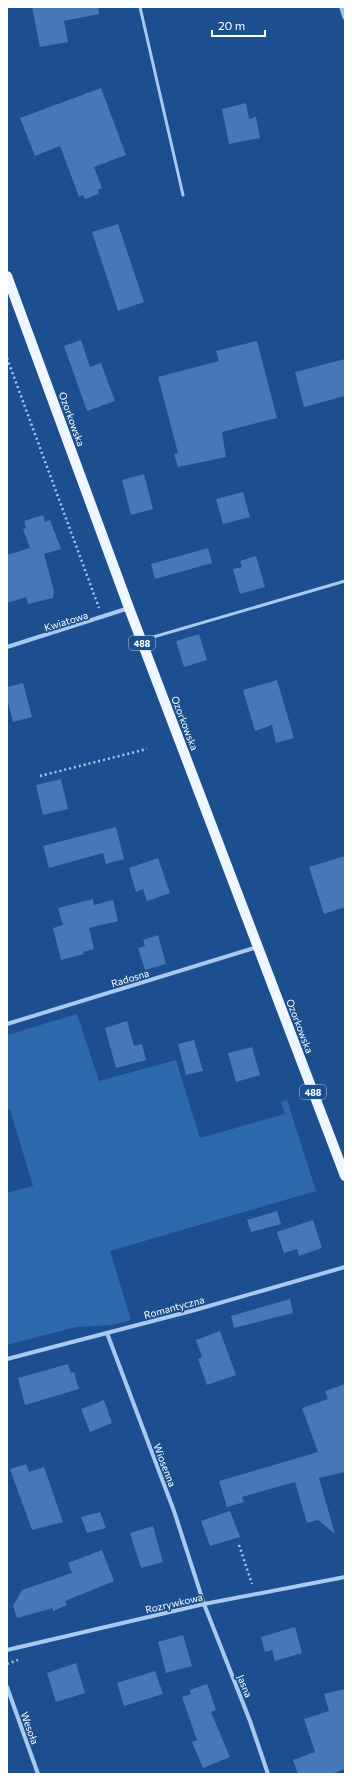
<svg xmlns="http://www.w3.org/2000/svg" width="352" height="1781" viewBox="0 0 352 1781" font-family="Commissioner,sans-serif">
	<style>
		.green { fill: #2e69ad }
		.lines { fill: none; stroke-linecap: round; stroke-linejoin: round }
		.stream { stroke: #9cc4f0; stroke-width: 5.5 }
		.building { fill: #4478b7 }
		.path { stroke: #a9c9ee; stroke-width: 2.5; stroke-dasharray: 2 3; stroke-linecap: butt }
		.lane { stroke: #a9c9ee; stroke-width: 3 }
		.street { stroke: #a9c9ee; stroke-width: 4 }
		.primary { stroke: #f0f6ff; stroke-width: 10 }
		.labels { text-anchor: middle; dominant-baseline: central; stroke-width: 3.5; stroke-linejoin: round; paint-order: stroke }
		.shield { fill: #1b4f8f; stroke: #bbcadd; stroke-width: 1 }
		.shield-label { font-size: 9px; font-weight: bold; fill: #fff }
		.street-label { font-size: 10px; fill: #fff; stroke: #1b4f8f }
	</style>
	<rect width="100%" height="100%" fill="#1b4f8f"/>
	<polygon class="green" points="77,1014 99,1081 176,1060 200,1138 285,1114 281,1102 287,1100 316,1191 110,1251 131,1320 112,1325 76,1327 7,1345 7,1193 33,1186 10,1109 7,1110 7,1035"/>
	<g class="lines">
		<polyline class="stream" points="342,7 345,17"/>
	</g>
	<g class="building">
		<polygon points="32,7 98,7 99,14 64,21 68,42 40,47"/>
		<polygon points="101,88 126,155 94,167 102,188 98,190 99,194 85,199 83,195 79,197 60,146 35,156 20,118"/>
		<polygon points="246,103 249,119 256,117 260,138 229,144 222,109"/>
		<polygon points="118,224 144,302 118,311 92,232"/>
		<polygon points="81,340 90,367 101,363 115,401 87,411 64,346"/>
		<polygon points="257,341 277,418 222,432 226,457 178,467 174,454 178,453 158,377 219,361 216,351"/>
		<polygon points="345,359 345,396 304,407 295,372"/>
		<polygon points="144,474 153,509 131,515 122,480"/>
		<polygon points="243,492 250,517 223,524 216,499"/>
		<polygon points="43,515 45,522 50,520 61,549 44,554 54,591 53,598 28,604 26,597 7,603 7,555 30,548 23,529 26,528 24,521"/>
		<polygon points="208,548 212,563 155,579 151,564"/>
		<polygon points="256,556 265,587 240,594 233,569 242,567 240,561"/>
		<polygon points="199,634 207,660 184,667 176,641"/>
		<polygon points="277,680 294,738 276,743 272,725 255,731 243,690"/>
		<polygon points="23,683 32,717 13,722 7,698 7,687"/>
		<polygon points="61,779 68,809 43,815 36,785"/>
		<polygon points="116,827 124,859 106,864 103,853 49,868 43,846"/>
		<polygon points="345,856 345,907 324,914 309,867"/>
		<polygon points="158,858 170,893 147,901 143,889 136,892 129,868"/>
		<polygon points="93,899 94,905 113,900 118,921 89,928 94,949 83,952 84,954 61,960 53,928 63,925 58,908"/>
		<polygon points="158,935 166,964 145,970 138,948 145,946 143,940"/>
		<polygon points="127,1021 134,1046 142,1044 146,1060 116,1068 105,1028"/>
		<polygon points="194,1040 203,1071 186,1075 178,1044"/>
		<polygon points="252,1047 260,1075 236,1082 228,1053"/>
		<polygon points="277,1211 281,1224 251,1232 247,1220"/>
		<polygon points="313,1220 322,1248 299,1256 297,1249 284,1253 277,1232"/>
		<polygon points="290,1299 293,1313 234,1328 231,1316"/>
		<polygon points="220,1331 236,1375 207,1385 198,1359 202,1357 196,1340"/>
		<polygon points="68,1364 71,1373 74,1372 79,1389 25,1405 18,1378"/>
		<polygon points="345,1384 345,1472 319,1478 335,1534 318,1520 307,1523 295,1482 242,1497 244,1502 227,1507 219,1481 318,1452 302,1408 328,1399 325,1391"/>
		<polygon points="104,1400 112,1423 90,1432 81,1409"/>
		<polygon points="26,1464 29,1472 44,1467 63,1522 32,1530 10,1469"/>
		<polygon points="230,1511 240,1537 210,1546 201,1521"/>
		<polygon points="100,1512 106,1528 87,1533 81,1517"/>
		<polygon points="153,1526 163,1562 141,1568 130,1533"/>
		<polygon points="102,1550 114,1581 65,1601 67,1605 53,1611 53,1608 17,1618 13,1606 22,1590 72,1573 68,1563"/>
		<polygon points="295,1627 302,1653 275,1661 272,1650 265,1652 261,1637"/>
		<polygon points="183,1635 192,1666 166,1673 158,1642"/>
		<polygon points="76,1663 85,1693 56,1702 47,1673"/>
		<polygon points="155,1671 163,1694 124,1706 117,1683"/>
		<polygon points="207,1684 216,1710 211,1712 230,1757 203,1768 192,1742 197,1740 182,1697 191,1694 190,1690"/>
		<polygon points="345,1689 345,1769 331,1774 298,1774 293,1760 315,1752 304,1719 329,1711 324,1694"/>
	</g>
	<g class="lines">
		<g class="path">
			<polyline points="7,358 99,608"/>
			<polyline points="40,776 147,749"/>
			<polyline points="239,1545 252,1584"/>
			<polyline points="7,1664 18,1660"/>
		</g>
		<g class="lane">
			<polyline points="140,7 183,195"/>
			<polyline points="143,640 345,581"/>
		</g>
		<g class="street">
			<polyline points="7,647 129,608"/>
			<polyline points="7,1024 257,947"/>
			<polyline points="107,1333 174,1511 204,1604 250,1721 268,1774"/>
			<polyline points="7,1359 195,1310 345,1267"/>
			<polyline points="7,1650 204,1604 345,1577"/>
			<polyline points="7,1687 38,1774"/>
		</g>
		<polyline class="primary" points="7,276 129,608 345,1176"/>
	</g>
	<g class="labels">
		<g class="shield">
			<rect x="129" y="636" width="26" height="14" rx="3"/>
			<rect x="300" y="1085" width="26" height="14" rx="3"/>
		</g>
		<g class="shield-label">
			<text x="142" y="643">488</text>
			<text x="313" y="1092">488</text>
		</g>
		<g class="street-label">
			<text transform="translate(72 419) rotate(70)">Ozorkowska</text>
			<text transform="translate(66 621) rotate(-17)">Kwiatowa</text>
			<text transform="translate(185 723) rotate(69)">Ozorkowska</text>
			<text transform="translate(130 978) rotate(-17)">Radosna</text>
			<text transform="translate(300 1026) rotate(69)">Ozorkowska</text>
			<text transform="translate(174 1307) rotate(-15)">Romantyczna</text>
			<text transform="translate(165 1465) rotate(69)">Wiosenna</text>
			<text transform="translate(174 1603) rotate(-13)">Rozrywkowa</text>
			<text transform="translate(245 1686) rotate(68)">Jasna</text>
			<text transform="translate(30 1728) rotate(70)">Wesoła</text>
		</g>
	</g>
	<rect width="352" height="1781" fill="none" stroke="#ffffff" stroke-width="16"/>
	<path d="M212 30v6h53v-6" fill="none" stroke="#ffffff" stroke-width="2"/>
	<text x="218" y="30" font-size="12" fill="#ffffff" stroke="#1b4f8f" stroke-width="3" paint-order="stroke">20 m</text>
</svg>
